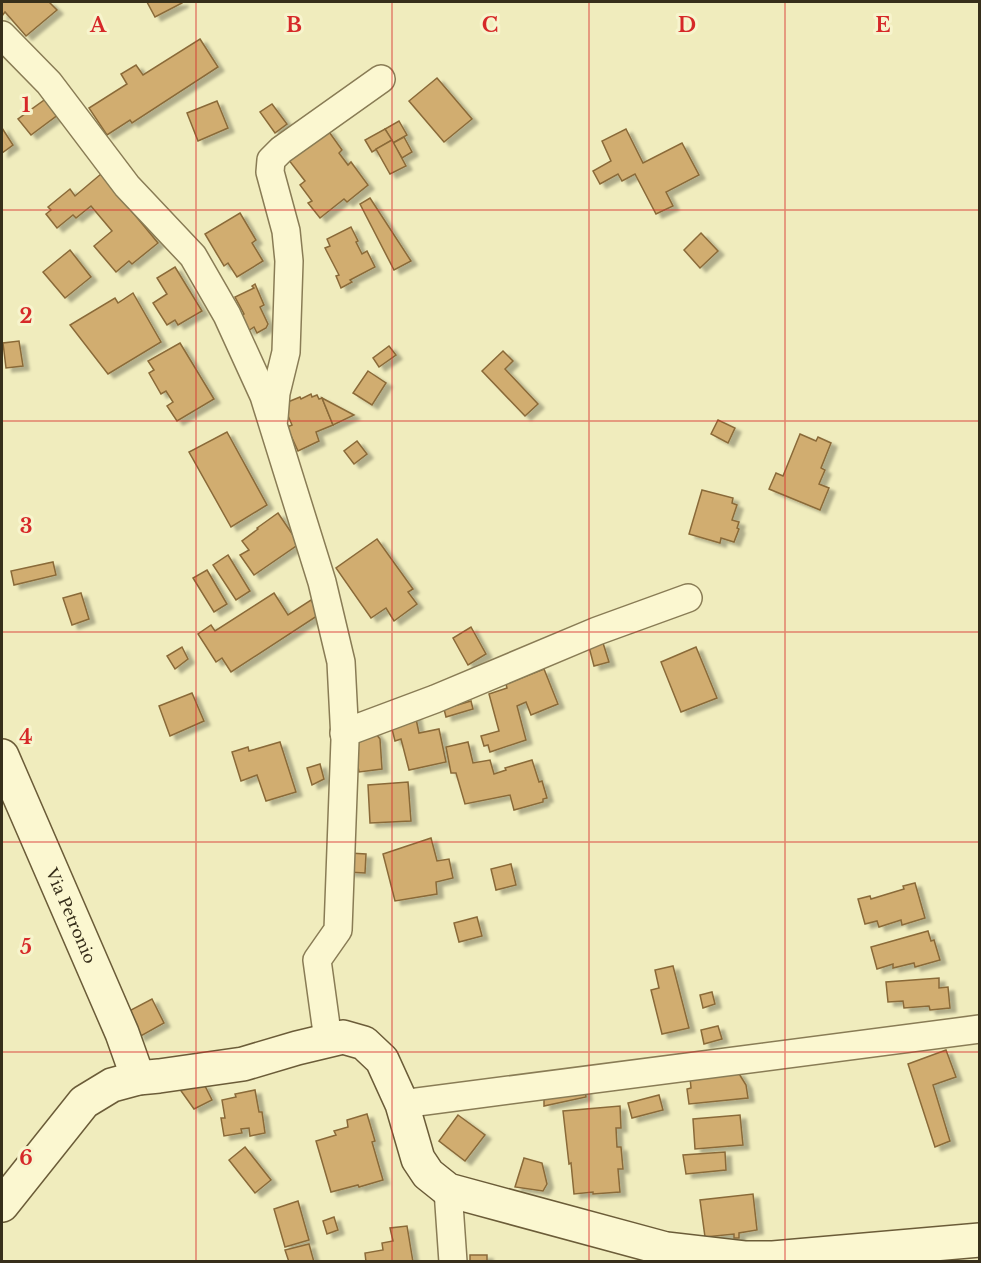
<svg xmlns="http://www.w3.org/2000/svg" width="981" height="1263" viewBox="0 0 981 1263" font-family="'Libre Baskerville',serif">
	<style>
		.building { fill: #d1ad70; stroke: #8a6a39; stroke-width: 1.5; filter: url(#shadow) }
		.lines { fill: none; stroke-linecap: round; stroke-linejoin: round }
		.street-casing { stroke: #897c55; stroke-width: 30 }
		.secondary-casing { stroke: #6b5c38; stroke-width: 36 }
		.street { stroke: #fbf7d0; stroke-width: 27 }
		.secondary { stroke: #fbf7d0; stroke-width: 33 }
		.grid { fill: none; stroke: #d62828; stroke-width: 1.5; stroke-opacity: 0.55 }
		.labels { text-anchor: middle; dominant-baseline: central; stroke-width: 6; stroke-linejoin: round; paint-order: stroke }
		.street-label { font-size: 16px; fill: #372f1b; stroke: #f7f4cd }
		.grid-label { font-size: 20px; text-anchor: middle; font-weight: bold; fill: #d62828; stroke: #f7f4cd; stroke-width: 6; stroke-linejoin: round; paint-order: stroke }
	</style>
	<defs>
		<filter id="shadow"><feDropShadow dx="6" dy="4" stdDeviation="1.5" flood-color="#0004"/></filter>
	</defs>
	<rect width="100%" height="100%" fill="#f0ecbd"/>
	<g class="building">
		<polygon points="2,2 49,2 57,10 26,36 5,12 2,16"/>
		<polygon points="147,2 182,2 182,3 155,17"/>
		<polygon points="200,39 218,67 132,123 130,120 107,135 89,108 127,84 121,74 136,65 143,75"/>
		<polygon points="437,78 472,119 444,142 409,101"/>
		<polygon points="47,98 59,114 31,135 18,119"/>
		<polygon points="217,101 228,128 198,141 187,113"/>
		<polygon points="272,104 287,124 275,133 260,112"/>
		<polygon points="399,121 407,135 393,143 385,129"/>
		<polygon points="2,128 13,145 2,153"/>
		<polygon points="327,129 342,150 339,153 348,165 351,162 368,185 347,202 344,199 320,218 308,203 312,201 300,185 305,181 288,159"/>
		<polygon points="385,129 392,140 372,152 365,140"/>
		<polygon points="626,129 643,163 682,143 699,175 666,192 673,206 656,214 635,174 622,181 618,174 600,184 593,171 611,161 602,141"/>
		<polygon points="404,137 412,152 402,158 393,143"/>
		<polygon points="392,140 406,166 390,174 376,149"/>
		<polygon points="101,174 158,243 132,264 129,261 116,272 94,246 112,231 91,206 76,218 73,215 57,228 46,214 51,210 48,207 70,189 75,196"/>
		<polygon points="370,198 411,261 394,270 360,204"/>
		<polygon points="240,213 256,240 252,243 263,261 237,277 228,263 224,266 205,234"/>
		<polygon points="351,227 358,241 356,242 362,254 367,251 375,267 350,280 352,282 341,288 336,276 339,275 325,248 330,246 327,239"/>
		<polygon points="701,233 718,251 700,268 684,250"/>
		<polygon points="70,250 91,277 65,298 43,272"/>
		<polygon points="175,267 202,311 178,325 175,320 167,325 153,303 167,294 157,278"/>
		<polygon points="255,284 264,305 260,307 268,324 266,328 257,333 254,327 248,331 240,316 244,314 235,297 254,288 252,286"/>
		<polygon points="133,293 161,342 108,374 70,325 115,298 118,303"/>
		<polygon points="19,341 23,366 6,368 3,343"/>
		<polygon points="180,343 214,399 177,421 167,406 173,402 166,391 161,394 149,373 154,370 148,361"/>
		<polygon points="389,346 396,355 379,367 373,358"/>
		<polygon points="503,351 513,361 505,369 538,404 525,416 482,371"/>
		<polygon points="368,371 386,383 372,405 353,393"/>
		<polygon points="311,394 312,397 317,395 319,399 322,398 333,425 316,432 319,441 298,451 287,427 292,425 283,404 300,397 301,399"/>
		<polygon points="322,398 354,415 333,425"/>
		<polygon points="718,420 735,428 728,443 711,434"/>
		<polygon points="227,432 267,505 231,527 189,452"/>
		<polygon points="800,434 816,441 818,437 831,443 821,468 825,470 819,484 829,488 820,510 769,489 776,473 783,476"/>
		<polygon points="357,441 367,454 354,464 344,451"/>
		<polygon points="702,490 733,498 732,503 737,505 732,520 739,522 737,528 739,529 734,542 721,538 720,543 689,534"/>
		<polygon points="278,513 299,544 254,575 240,555 249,550 242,541 258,529 257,528"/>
		<polygon points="377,539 413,589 408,592 417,604 394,621 386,608 371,618 336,568"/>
		<polygon points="228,555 250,591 236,600 213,565"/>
		<polygon points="53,562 56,575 14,585 11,571"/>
		<polygon points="207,570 227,604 214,612 193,578"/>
		<polygon points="81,593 89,619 72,625 63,598"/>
		<polygon points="274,593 288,615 311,600 320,614 231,672 222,658 216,662 198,634 211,625 215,631"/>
		<polygon points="471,627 486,654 468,665 453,638"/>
		<polygon points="603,643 609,662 594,666 589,647"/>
		<polygon points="182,647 188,659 175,669 167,656"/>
		<polygon points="696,647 717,698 681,712 661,662"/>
		<polygon points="544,669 558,704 531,715 526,702 517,706 526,740 490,752 488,745 484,746 481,736 499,731 489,694 507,688 506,684"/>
		<polygon points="192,693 204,721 170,736 159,706"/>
		<polygon points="471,701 473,709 446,717 444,709"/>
		<polygon points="415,714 419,733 439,729 446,762 409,770 401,739 395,741 390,721"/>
		<polygon points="373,730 380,739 382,769 359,772 353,742"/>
		<polygon points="280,742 296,792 266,801 257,775 241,781 232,752 248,747 249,751"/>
		<polygon points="468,742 473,763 490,760 494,774 506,770 505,768 532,760 539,782 542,781 547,798 543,799 543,802 514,810 510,795 465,804 456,773 451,773 446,747"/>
		<polygon points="320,764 324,779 312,785 307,768"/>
		<polygon points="408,782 411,821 370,823 368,785"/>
		<polygon points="431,838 437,861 449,859 453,878 436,882 437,894 395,901 383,854"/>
		<polygon points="349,853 366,854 365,873 348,872"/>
		<polygon points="511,864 516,885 496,890 491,869"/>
		<polygon points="915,883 925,918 902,925 901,920 879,927 877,921 865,924 858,899 870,896 871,899 904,889 903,886"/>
		<polygon points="477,917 482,936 459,942 454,923"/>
		<polygon points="928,931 931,941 934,940 940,960 915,967 914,963 893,968 893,964 877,969 871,947"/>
		<polygon points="673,966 689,1028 662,1034 651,990 659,988 655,970"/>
		<polygon points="939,978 939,988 948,987 950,1008 930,1010 929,1006 904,1008 903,1001 888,1002 886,982"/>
		<polygon points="712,992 715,1004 703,1008 700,995"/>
		<polygon points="152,999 164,1023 139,1037 129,1011"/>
		<polygon points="718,1026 722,1039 704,1044 701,1030"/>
		<polygon points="946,1050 956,1077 933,1085 950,1141 935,1147 908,1064"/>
		<polygon points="738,1072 746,1085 748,1098 689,1104 687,1089 691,1088 690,1078"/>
		<polygon points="584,1082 586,1097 544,1106 544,1095"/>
		<polygon points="204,1084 212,1100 194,1109 179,1088"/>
		<polygon points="255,1090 259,1112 262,1112 265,1133 250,1136 249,1128 241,1129 242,1133 224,1136 221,1118 225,1118 222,1100 236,1097 235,1094"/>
		<polygon points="659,1095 663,1110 632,1118 628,1103"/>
		<polygon points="620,1106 621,1128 616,1128 617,1147 621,1147 623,1169 618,1169 620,1192 593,1194 593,1192 574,1194 571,1163 569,1164 563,1111"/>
		<polygon points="367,1114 375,1141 372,1142 383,1180 359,1187 358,1185 331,1192 316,1141 336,1135 334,1131 348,1127 347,1120"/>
		<polygon points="458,1115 485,1135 465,1161 439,1141"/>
		<polygon points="740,1115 743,1145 695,1149 693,1119"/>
		<polygon points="245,1147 271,1180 255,1193 229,1160"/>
		<polygon points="725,1152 726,1170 686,1174 683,1155"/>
		<polygon points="524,1158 542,1163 547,1184 543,1191 515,1187"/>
		<polygon points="753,1194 757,1230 739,1233 739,1238 734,1238 734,1234 705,1237 700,1200"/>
		<polygon points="298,1201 309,1240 285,1247 274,1209"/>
		<polygon points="334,1217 338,1230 327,1234 323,1221"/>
		<polygon points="407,1226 413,1262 366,1262 365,1253 383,1250 382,1243 393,1241 390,1228"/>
		<polygon points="309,1244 314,1262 289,1262 285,1250"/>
		<rect x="470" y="1255" width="17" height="7"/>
	</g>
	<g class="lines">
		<g class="street-casing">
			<g id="street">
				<polyline points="2,35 49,83 127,186 193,256 227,315 264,396 322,582 341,662 345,740 338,930 317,960 328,1040"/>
				<polyline points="274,418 276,393 286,352 289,261 286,231 270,172 271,160 281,150 381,79"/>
				<polyline points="344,733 435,699 597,631 688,598"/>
				<polyline points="402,1104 980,1029"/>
				<polyline points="448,1190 453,1262"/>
			</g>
		</g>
		<g class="secondary-casing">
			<g id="secondary">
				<path id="s1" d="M 2,756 L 122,1033 L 138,1078"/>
				<polyline points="2,1205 84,1102 112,1085 138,1078 159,1076 243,1064 297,1048 343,1037 364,1043 382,1060 402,1104 418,1159 428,1174 448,1190 666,1249 744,1258 773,1258 980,1240"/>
			</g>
		</g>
		<use href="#street" class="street"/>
		<use href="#secondary" class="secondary"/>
	</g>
	<path class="grid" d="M 196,2 L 196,1262M 392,2 L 392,1262M 589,2 L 589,1262M 785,2 L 785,1262M 2,210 L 980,210M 2,421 L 980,421M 2,632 L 980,632M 2,842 L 980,842M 2,1052 L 980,1052"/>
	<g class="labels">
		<g class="street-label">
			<text stroke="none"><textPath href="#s1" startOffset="174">Via Petronio</textPath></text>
		</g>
	</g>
	<g class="grid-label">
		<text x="98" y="32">A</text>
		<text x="294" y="32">B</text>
		<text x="490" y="32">C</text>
		<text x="687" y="32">D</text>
		<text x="883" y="32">E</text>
		<text x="26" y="112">1</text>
		<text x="26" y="323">2</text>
		<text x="26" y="533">3</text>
		<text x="26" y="744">4</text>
		<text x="26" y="954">5</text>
		<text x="26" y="1165">6</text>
	</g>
	<rect width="981" height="1263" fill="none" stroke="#372f1b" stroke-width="6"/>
</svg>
